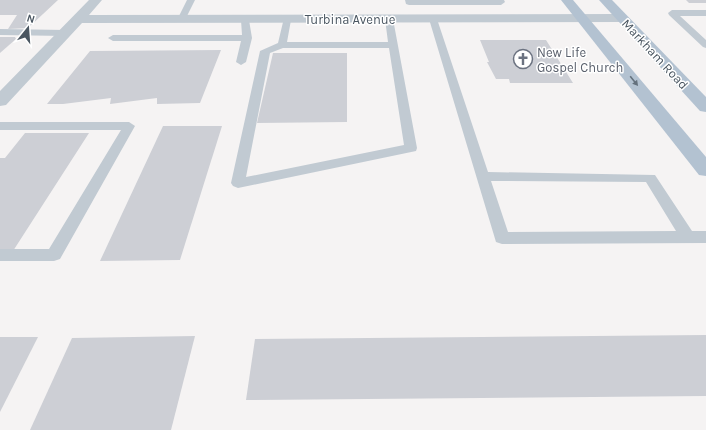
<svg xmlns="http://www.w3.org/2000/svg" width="706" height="430" viewBox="0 0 706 430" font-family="Karla,sans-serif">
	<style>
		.building { fill: #cdcfd5 }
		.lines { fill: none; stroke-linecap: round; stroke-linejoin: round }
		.service { fill: #c1cad2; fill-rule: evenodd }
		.minor { fill: #c1cad2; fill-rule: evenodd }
		.primary { fill: #b3c2d1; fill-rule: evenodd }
		.oneway { fill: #64717d }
		.labels { text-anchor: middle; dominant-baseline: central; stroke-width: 3; stroke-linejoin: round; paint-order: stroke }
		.far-street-label { font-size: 13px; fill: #4a5661; stroke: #fff }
		.far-worship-label { font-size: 13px; fill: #5b616d; stroke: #fff; text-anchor: start }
	</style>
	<rect width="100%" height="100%" fill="#f5f3f3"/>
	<g class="building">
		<polygon points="0,0 58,0 28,28 8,29 17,15 0,15"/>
		<polygon points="686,0 706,0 706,3 689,3"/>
		<polygon points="0,37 15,37 16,39 0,53"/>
		<polygon points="480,40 546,40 573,83 510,83 509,79 496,79 487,62 489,62"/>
		<polygon points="221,50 200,103 157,104 157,98 110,104 111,98 63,104 47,104 90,51"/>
		<polygon points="273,53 347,53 347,122 257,123"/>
		<polygon points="163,126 222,126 180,260 100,261"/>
		<polygon points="25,133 89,133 13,251 0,251 0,158 5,158"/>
		<polygon points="706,335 706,396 246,400 255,339"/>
		<polygon points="195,336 171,430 30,430 72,338"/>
		<polygon points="0,337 38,337 0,412"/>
	</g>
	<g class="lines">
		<g class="service">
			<polygon points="187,0 195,0 184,22 178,22 177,20"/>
			<polygon points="405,0 504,0 505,2 501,5 409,5 406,4"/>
			<polygon points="672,10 706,10 706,16 680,16 706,40 706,48 703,47 669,15 668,13"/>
			<path d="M 389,16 L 393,19 L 417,148 L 416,151 L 238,188 L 233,186 L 231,183 L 260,51 L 278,43 L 284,18 L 287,17 L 291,20 L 287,42 L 388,42 L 385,19 ZM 283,48 L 389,48 L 404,145 L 246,177 L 270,53 Z"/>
			<path d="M 433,16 L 437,19 L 488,172 L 655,175 L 692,231 L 706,231 L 706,243 L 502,244 L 496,242 L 429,19 ZM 491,181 L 646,182 L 676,231 L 508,232 Z"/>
			<polygon points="245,17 249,20 252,38 246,62 241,65 236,62 241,41 113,41 108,38 113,35 242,35 241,20"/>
			<polygon points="0,29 66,30 71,33 66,36 0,35"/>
			<polygon points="0,122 129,122 135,126 60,259 54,261 0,261 0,249 49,249 121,130 0,130"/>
		</g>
		<polygon class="minor" points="89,0 102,0 89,15 622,14 629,18 622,22 82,23 6,105 0,106 0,91"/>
		<g class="primary">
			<polygon points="561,0 573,0 706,157 706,176 699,175"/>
			<polygon points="599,0 612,0 706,97 706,112 700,111"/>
		</g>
	</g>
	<defs><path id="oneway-solid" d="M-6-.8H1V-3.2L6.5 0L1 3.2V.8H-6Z"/></defs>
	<use class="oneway" href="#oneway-solid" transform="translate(634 81) rotate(51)"/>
	<defs>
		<g id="church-ring" transform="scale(1)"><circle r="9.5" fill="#fff" stroke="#6b7280" stroke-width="1.5"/><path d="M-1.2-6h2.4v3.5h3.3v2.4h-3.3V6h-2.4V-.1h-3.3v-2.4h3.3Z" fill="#6b7280"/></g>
	</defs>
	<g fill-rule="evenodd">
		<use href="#church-ring" x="523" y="59"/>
	</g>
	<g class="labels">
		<g class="far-street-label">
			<text x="350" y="19">Turbina Avenue</text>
			<text transform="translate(655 54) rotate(47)">Markham Road</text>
		</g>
		<g class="far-worship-label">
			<text x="537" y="52">New Life<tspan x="537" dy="15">Gospel Church</tspan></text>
		</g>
	</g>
	<g transform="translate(28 28) rotate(17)" stroke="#ffffff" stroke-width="3" paint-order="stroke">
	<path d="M0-3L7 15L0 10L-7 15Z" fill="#4a5661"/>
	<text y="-6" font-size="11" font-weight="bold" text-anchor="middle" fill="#4a5661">N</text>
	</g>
</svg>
